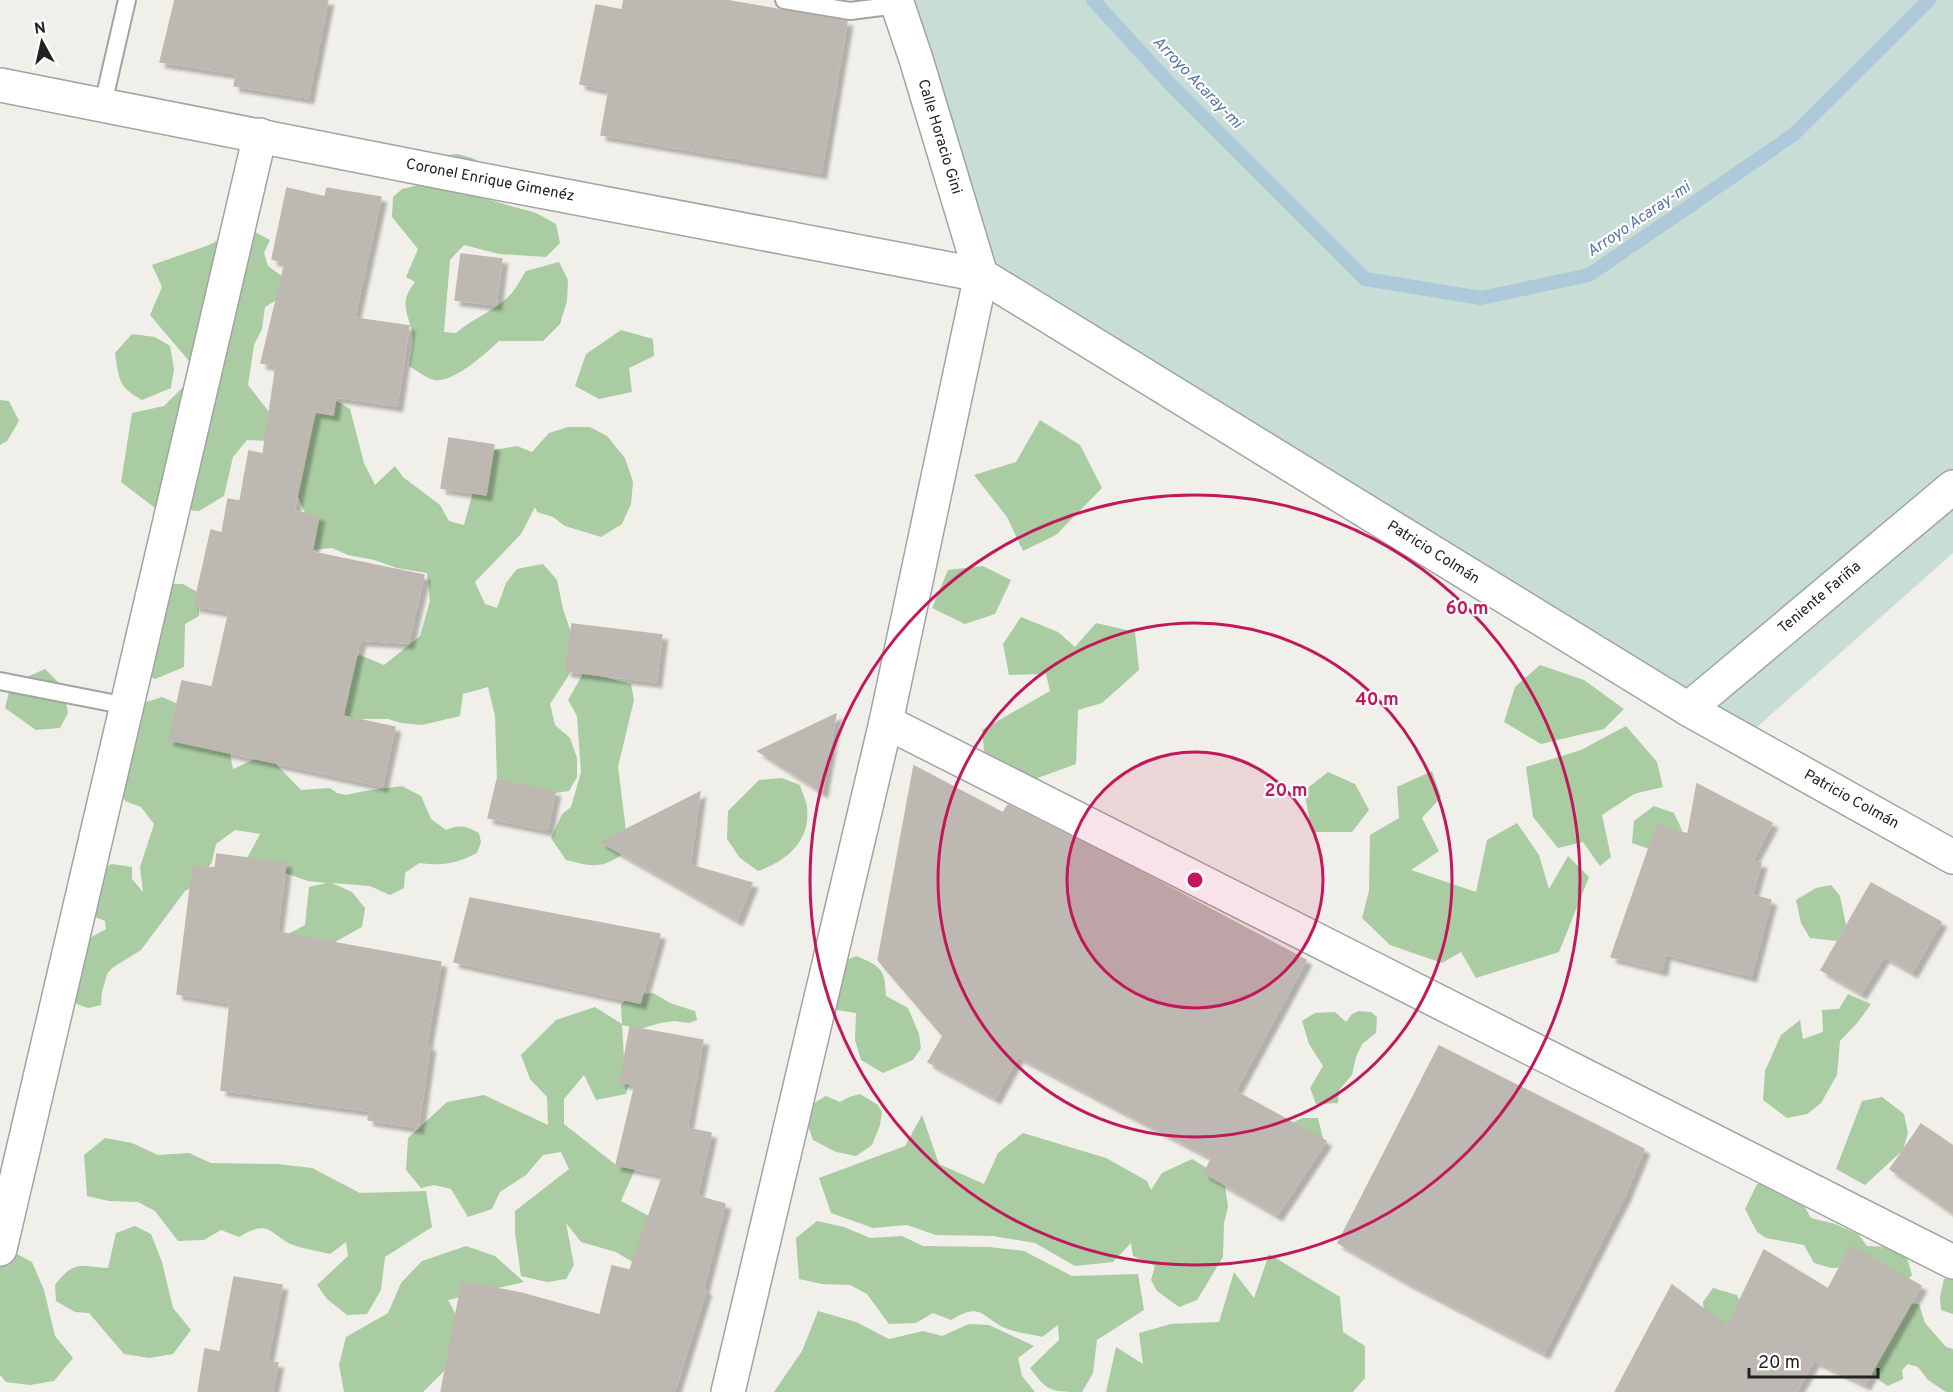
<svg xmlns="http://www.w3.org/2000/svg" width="1953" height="1392" viewBox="0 0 1953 1392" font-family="Overpass,sans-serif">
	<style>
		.forest { fill: #a9cca2 }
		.wetland { fill: #c8ddd6 }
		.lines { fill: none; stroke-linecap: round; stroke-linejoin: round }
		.stream { stroke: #aecada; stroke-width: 14 }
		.building { fill: #beb8b2; stroke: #c1b8ad; stroke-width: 1.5; filter: url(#shadow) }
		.service-casing { stroke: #a3a3a3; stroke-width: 20 }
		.minor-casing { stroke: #a3a3a3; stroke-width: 36 }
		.service { stroke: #fff; stroke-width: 16 }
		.minor { stroke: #fff; stroke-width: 33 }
		.ring { fill: none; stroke: #c2185b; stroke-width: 3 }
		.labels { text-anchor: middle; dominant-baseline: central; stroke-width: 4.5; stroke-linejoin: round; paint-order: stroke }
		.street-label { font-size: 15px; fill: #222; stroke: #fff }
		.water-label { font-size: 16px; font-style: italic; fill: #5675a9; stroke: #fff }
		.centre { fill: #c2185b; stroke: #fff; stroke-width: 3 }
		.ring-label { font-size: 18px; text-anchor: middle; font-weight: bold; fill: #c2185b; stroke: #fff; stroke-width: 4.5; stroke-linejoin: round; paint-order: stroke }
	</style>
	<defs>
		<filter id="shadow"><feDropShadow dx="5.5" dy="5.5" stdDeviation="1.5" flood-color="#0004"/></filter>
	</defs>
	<rect width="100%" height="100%" fill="#f1efe9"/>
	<g class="forest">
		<path d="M 458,154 L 475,159 L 486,199 L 536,213 L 556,224 L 560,243 L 546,257 L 499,254 L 464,245 L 450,260 L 444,332 L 456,333 C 472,319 492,312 507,298 C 515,291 520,280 526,271 L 559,262 L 568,280 L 567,301 L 560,324 L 543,341 L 499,341 C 485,354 454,383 434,380 C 426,378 416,370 409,366 C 410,356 414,342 412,332 C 407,310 399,303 415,282 L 406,277 L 418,249 L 392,217 L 393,197 L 402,189 L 419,185 L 434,156 Z"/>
		<polygon points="255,232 270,240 264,253 268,266 282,276 280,298 265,307 262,329 254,345 248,385 273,417 267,441 247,440 233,457 224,496 199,511 155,508 121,482 132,413 164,406 183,387 189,361 150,315 162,287 152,265 209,245 222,238"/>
		<polygon points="621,330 653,339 654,356 629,368 632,392 599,399 575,386 586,354"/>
		<path d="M 132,334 L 155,337 L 170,346 L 174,369 L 171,388 L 142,400 C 118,387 119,379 115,353 Z"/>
		<polygon points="327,395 350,409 364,463 375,485 395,466 403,477 440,505 449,521 464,525 472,496 469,482 490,451 517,446 532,452 549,433 568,427 590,427 607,436 625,458 633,482 631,504 622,524 601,537 565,526 553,517 537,512 535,507 521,534 475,582 485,604 497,608 506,583 517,569 543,564 557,580 563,609 580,658 550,704 555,725 570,738 577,758 577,777 569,791 526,797 497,780 495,716 488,687 463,694 460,716 422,725 401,723 388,719 360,719 342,716 336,664 360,655 384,665 420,636 430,601 427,573 397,568 374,560 348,555 332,548 305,551 310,524 297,495 291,423"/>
		<polygon points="0,400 9,401 19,421 7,441 0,445"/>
		<polygon points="1040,420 1080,445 1102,488 1056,535 1023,551 1007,517 974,475 1016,462"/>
		<polygon points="983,566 1011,580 995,614 965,624 932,608 948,570"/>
		<polygon points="167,584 183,584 199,593 199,616 185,624 184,667 155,679 138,670"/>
		<polygon points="1021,617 1058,632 1075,647 1096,623 1135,632 1139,670 1102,703 1078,710 1076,764 1035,779 984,752 982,730 1050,691 1046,674 1009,675 1003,644"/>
		<polygon points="1540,665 1584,680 1624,709 1604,729 1541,744 1504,722 1515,687"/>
		<polygon points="45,669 63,687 68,713 60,728 36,730 5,708 11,684"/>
		<path d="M 584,672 L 631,684 L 634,700 L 618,767 L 627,838 L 624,853 C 601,870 591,866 566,860 L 551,838 L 562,814 L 571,807 L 581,772 L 577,716 L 568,700 Z"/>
		<path d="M 162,697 L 183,706 L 230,753 L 233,769 L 255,759 L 274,762 L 301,790 L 330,788 L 337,793 L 346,795 L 365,791 L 402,786 L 421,796 L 431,819 L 446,830 C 460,824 466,826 479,833 L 481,842 L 477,853 C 455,864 443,866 419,863 L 405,873 L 404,888 L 390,895 L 370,886 L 332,883 L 352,892 L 365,908 L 362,927 L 319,951 L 277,940 L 305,925 L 309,887 L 327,883 L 308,881 L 288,874 L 274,877 L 246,860 L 260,834 L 235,830 L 216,844 L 212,862 L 197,884 L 185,891 L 141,950 L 112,968 L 107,974 L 102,992 L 101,1005 L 88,1008 L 74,1003 L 69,988 L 90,938 L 106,929 L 105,921 L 95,917 L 82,896 L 93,873 L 112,864 L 132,867 L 132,879 L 143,892 L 140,867 L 154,824 L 141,807 L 125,801 L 119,787 L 128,764 L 134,753 L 132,737 L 143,703 Z"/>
		<polygon points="1626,726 1657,762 1663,787 1634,794 1602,815 1611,857 1600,866 1583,842 1558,848 1533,817 1526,767 1581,750"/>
		<polygon points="1432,771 1441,797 1422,818 1439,851 1411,870 1476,892 1487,840 1517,823 1539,855 1549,889 1568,856 1589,877 1559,952 1476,978 1461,952 1442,963 1390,945 1362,918 1369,891 1370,835 1399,818 1397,787"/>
		<polygon points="1328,772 1355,784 1369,810 1352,832 1312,832 1304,791"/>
		<path d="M 782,778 L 800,785 C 802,792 806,800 807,807 C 811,841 787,861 758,871 L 740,858 L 727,839 L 728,811 L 759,780 Z"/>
		<polygon points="1654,806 1674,813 1682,830 1674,844 1649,849 1632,843 1634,821"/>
		<polygon points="1831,885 1840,896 1846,925 1837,941 1810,938 1801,923 1796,900 1816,888"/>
		<path d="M 856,956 C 881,966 885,969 886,996 L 908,1008 L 919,1034 L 921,1048 L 913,1060 L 883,1073 L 861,1060 L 855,1040 L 856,1013 L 831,1009 L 828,968 Z"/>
		<polygon points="653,993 670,1003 695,1011 697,1020 689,1023 675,1021 660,1023 640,1029 622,1025 624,1057 632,1074 626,1094 596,1100 584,1075 564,1099 564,1124 616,1165 635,1169 621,1201 660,1222 637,1265 616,1252 581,1242 566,1223 574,1265 566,1279 547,1282 521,1276 515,1233 515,1211 569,1169 561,1152 543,1155 526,1175 500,1192 492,1209 468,1217 451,1189 434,1185 421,1188 406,1170 408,1138 447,1102 484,1095 548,1125 547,1097 530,1079 521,1055 556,1020 595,1007 622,1024 621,1005 629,995"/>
		<polygon points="1848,994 1871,1004 1858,1022 1840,1041 1837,1075 1821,1103 1807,1114 1787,1118 1763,1100 1765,1071 1781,1035 1800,1020 1803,1039 1823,1032 1822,1010 1839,1009"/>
		<polygon points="1359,1011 1371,1012 1377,1017 1376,1033 1362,1044 1356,1057 1352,1075 1339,1090 1338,1103 1316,1104 1310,1088 1323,1066 1309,1044 1302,1021 1315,1013 1335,1012 1346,1022 1352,1014"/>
		<polygon points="860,1094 878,1105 882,1112 880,1125 872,1145 856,1156 836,1152 813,1140 807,1123 814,1103 826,1096 840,1102 849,1097"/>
		<polygon points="1882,1097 1904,1114 1908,1133 1903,1150 1865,1185 1836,1169 1862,1101"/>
		<polygon points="922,1115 939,1164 984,1184 998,1153 1023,1133 1106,1158 1147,1181 1151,1190 1162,1173 1192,1159 1210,1170 1225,1186 1228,1207 1224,1223 1223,1257 1197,1300 1179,1307 1157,1291 1151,1280 1155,1266 1133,1256 1131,1243 1113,1262 1075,1266 1035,1243 993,1236 936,1235 907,1225 873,1228 831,1213 819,1178 905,1146"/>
		<polygon points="1302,1118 1318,1118 1323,1138 1320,1148 1290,1124"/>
		<path d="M 105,1138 L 132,1143 L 158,1155 L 189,1153 L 211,1163 L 277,1164 L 312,1168 L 360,1193 L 426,1191 L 432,1227 L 385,1257 L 381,1290 L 367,1314 L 347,1315 L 327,1299 L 317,1285 L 348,1256 L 346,1242 L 330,1254 C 318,1251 305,1249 293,1245 C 268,1234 271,1218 239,1237 L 221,1230 L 204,1240 L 178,1241 L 155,1211 L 138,1202 L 109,1201 L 87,1196 L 84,1155 Z"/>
		<polygon points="1777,1182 1799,1197 1811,1218 1835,1224 1858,1234 1867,1246 1892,1247 1906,1254 1912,1275 1906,1281 1857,1267 1831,1268 1814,1263 1804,1245 1766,1238 1757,1232 1745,1209 1757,1184"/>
		<path d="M 817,1221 L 844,1227 L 870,1238 L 902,1236 L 923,1246 L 989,1247 L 1024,1251 L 1072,1276 L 1138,1274 L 1144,1310 L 1097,1340 L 1093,1373 L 1082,1392 C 1051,1392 1048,1392 1030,1368 L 1059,1340 L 1058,1325 L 1042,1337 C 1030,1334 1017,1333 1005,1328 C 981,1317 982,1301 951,1320 L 933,1313 L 916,1323 L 889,1324 L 867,1294 L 850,1285 L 822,1284 L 799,1279 L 796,1238 Z"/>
		<path d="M 135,1226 L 151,1234 L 162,1262 L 173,1308 L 191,1330 L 173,1354 L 149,1358 L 124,1354 L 89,1313 L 75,1312 L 56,1301 L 55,1285 C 74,1260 79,1266 108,1268 L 116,1233 Z"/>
		<polygon points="466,1246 495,1256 524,1282 448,1300 456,1315 446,1369 423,1392 344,1392 339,1365 346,1337 388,1313 401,1283 422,1261"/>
		<polygon points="17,1254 32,1262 44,1290 55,1336 73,1358 54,1381 30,1385 6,1382 0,1375 0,1260"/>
		<polygon points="1269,1254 1340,1297 1343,1332 1365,1346 1365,1378 1353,1392 1106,1392 1116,1347 1143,1364 1139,1333 1171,1324 1219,1322 1234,1272 1254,1298"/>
		<polygon points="1953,1277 1953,1314 1941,1310 1940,1297 1944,1279"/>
		<polygon points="1713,1288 1737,1295 1766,1355 1704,1316 1703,1302"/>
		<polygon points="1906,1303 1919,1304 1925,1323 1946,1347 1953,1349 1953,1392 1946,1392 1928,1380 1918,1367 1908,1364 1902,1370 1903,1379 1888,1386 1871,1375 1868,1356"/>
		<polygon points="818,1311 856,1322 889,1339 923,1331 942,1336 969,1324 989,1325 1034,1346 1018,1358 1022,1376 1035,1392 774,1392 802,1351"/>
	</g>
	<polygon class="wetland" points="885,0 1953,0 1953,553 1748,735 978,284"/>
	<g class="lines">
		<polyline class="stream" points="1093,0 1170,84 1365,279 1481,298 1589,275 1793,135 1929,0"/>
	</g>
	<g class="building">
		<polygon points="175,0 328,0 308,98 234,86 237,74 160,62"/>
		<polygon points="624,0 724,0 847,21 821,173 601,135 609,90 580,84 596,5 622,10"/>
		<polygon points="287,188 325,197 327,188 381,197 354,318 409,326 397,406 336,397 333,415 315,412 294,511 319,516 312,552 424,575 408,643 360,640 343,716 395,727 382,786 169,740 182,681 212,687 229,612 194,606 211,530 222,533 228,499 240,501 249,451 263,454 276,366 261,363 285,263 272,259"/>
		<polygon points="461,254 502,259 496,305 455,300"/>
		<polygon points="449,438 494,445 486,495 441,488"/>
		<polygon points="572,624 662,635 656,682 566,671"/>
		<polygon points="836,714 822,792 758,751"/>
		<polygon points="914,766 1003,813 1008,805 1139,871 1306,960 1235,1091 1326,1141 1277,1215 1204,1173 1212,1158 1018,1056 995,1098 928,1062 943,1036 878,960"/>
		<polygon points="497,780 555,791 547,830 488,818"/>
		<polygon points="1697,784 1772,823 1752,861 1761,863 1752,895 1771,900 1751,976 1665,954 1662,970 1611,957 1657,825 1688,834"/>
		<polygon points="700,792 690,865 752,883 737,920 601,842"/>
		<polygon points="217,854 286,863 277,932 441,962 426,1046 430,1046 418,1128 368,1120 370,1111 221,1090 230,1003 177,994 193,866 215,868"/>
		<polygon points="1871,883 1941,922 1912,972 1884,956 1861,993 1821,970"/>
		<polygon points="470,898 660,934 640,1003 454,962"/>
		<polygon points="630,1027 703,1040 687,1128 711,1133 697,1196 725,1204 703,1289 706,1290 674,1392 441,1392 462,1282 521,1293 600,1315 612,1266 630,1270 663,1175 616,1165 635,1085 620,1082"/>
		<polygon points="1439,1046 1644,1149 1625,1195 1544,1353 1409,1283 1338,1243"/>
		<polygon points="1921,1124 1953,1146 1953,1213 1890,1169"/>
		<polygon points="1851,1246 1921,1286 1865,1384 1814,1360 1796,1392 1615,1392 1672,1285 1727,1327 1764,1250 1828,1289"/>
		<polygon points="234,1277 282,1285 267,1361 278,1363 272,1392 198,1392 205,1349 220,1352"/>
	</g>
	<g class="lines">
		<g class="service-casing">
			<g id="service">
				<polyline points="784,0 850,11 897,5"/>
				<polyline points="103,104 127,0"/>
				<polyline points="0,681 127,706"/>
			</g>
		</g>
		<g class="minor-casing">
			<g id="minor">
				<polyline points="0,85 482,180 981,275 1688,709 1953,857"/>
				<polyline points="1688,709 1953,487"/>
				<polyline points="886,722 1953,1262"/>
				<polyline points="0,1249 260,135"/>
				<polyline points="728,1392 886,722 981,275 916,59 896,0"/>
			</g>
		</g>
		<use href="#service" class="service"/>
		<use href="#minor" class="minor"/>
	</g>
	<circle cx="1195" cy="880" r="128" fill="#c2185b" fill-opacity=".12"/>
	<g class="ring">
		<circle cx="1195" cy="880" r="128"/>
		<circle cx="1195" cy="880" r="257"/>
		<circle cx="1195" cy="880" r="385"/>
	</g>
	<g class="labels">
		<g class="street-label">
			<text transform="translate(939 137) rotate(73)">Calle Horacio Gini</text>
			<text transform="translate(490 181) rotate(11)">Coronel Enrique Gimenéz</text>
			<text transform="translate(1433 553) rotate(32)">Patricio Colmán</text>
			<text transform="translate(1820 598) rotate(-40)">Teniente Fariña</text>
			<text transform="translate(1851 800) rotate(29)">Patricio Colmán</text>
		</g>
		<g class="water-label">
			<text transform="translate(1197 83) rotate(46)">Arroyo Acaray-mi</text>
			<text transform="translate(1639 220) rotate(-34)">Arroyo Acaray-mi</text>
		</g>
	</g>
	<circle cx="1195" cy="880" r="9" class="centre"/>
	<g class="ring-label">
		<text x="1467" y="614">60 m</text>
		<text x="1377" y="705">40 m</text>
		<text x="1286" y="796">20 m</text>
	</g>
	<g transform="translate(42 42) rotate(352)" stroke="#ffffff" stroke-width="4.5" paint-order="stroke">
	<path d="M0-4.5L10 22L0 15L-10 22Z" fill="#222222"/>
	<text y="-9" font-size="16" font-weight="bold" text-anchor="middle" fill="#222222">N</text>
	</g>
	<path d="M1749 1368v9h129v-9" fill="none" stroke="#222222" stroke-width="3"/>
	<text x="1758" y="1368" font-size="18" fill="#222222" stroke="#ffffff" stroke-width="4.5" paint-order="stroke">20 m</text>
</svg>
